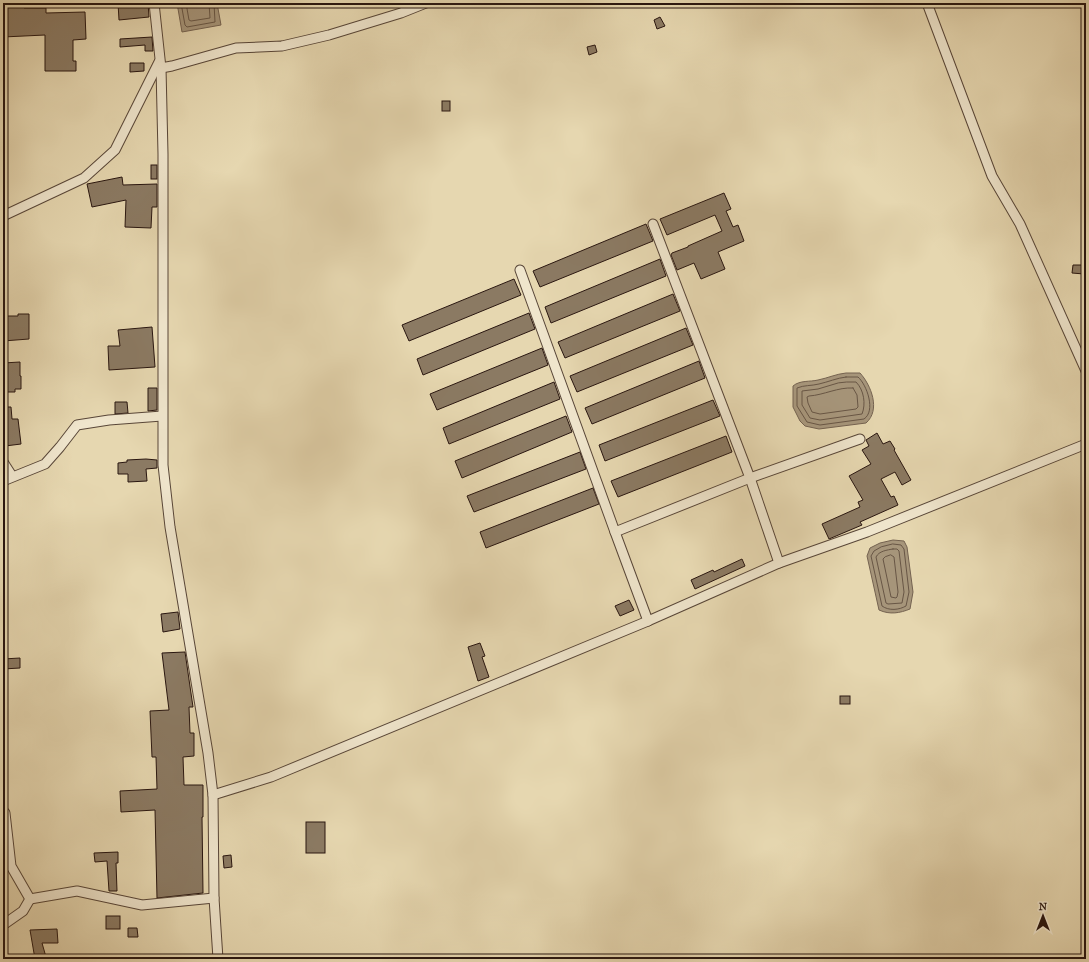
<svg xmlns="http://www.w3.org/2000/svg" width="1089" height="962" viewBox="0 0 1089 962" font-family="'IM FELL French Canon',serif">
	<style>
		.water { fill: #a6957a; stroke: #746250 }
		.lines { fill: none; stroke-linecap: round; stroke-linejoin: round }
		.shore { stroke: #685645; stroke-width: 1 }
		.building { fill: #8b7a63; stroke: #291610 }
		.street-casing { stroke: #584638; stroke-width: 11 }
		.street { stroke: #efe5cc; stroke-width: 9 }
	</style>
	<rect width="100%" height="100%" fill="#e6d7b0"/>
	<filter id="stains"><feTurbulence type="fractalNoise" baseFrequency=".005" numOctaves="4"/><feColorMatrix values="0 0 0 0 .2 0 0 0 0 .09 0 0 0 0 .02 0 0 0 .5 -.17"/></filter>
	<radialGradient id="worn" r=".72"><stop offset=".6" stop-color="#630" stop-opacity="0"/><stop offset="1" stop-color="#630" stop-opacity=".3"/></radialGradient>
	<g class="water">
		<polygon points="177,3 217,3 221,25 182,32"/>
		<path d="M 846,373 L 860,373 C 871,385 881,410 866,423 L 819,429 L 805,426 L 800,421 L 793,407 L 793,386 C 800,380 810,382 818,380 C 828,378 836,374 846,373 Z"/>
		<path d="M 893,540 L 904,541 L 907,547 L 913,592 L 910,609 C 900,613 890,615 879,610 L 867,556 L 870,548 L 880,543 Z"/>
	</g>
	<g class="lines">
		<g class="shore">
			<polyline points="181,3 185,25 187,27 215,22 214,3"/>
			<polyline points="186,3 189,20 191,21 210,18 209,3"/>
			<path d="M 846,377 L 858,377 C 867,385 876,411 864,419 L 820,425 L 807,422 L 797,406 L 797,388 C 804,385 811,386 819,384 C 828,382 837,378 846,377 Z"/>
			<path d="M 847,382 L 856,382 C 864,390 866,404 862,414 L 820,420 L 810,418 L 802,405 L 802,391 L 818,389 L 838,383 Z"/>
			<path d="M 853,388 L 857,395 L 858,407 L 856,409 L 820,414 L 812,412 L 808,403 L 807,397 L 809,396 C 824,395 838,387 853,388 Z"/>
			<path d="M 893,544 L 901,545 L 904,549 L 909,592 L 906,606 C 899,610 889,611 882,606 L 871,556 L 874,551 L 881,547 Z"/>
			<path d="M 893,549 L 897,549 L 899,551 L 904,592 L 902,603 L 888,604 L 886,603 L 876,557 C 879,551 887,550 893,549 Z"/>
			<polygon points="891,555 894,557 898,592 897,597 896,598 891,597 883,559 885,557"/>
		</g>
	</g>
	<g class="building">
		<polygon points="118,3 148,3 149,17 119,20"/>
		<polygon points="23,6 24,8 46,8 46,13 85,12 86,39 73,40 73,61 76,61 76,71 45,71 45,35 3,37 3,7"/>
		<polygon points="660,17 665,26 657,29 654,20"/>
		<polygon points="152,37 153,51 145,51 145,45 120,47 120,39"/>
		<polygon points="595,45 597,52 589,55 587,47"/>
		<polygon points="130,63 144,63 144,71 130,72"/>
		<rect x="442" y="101" width="8" height="10"/>
		<rect x="151" y="165" width="6" height="14"/>
		<polygon points="122,177 123,185 157,184 157,207 152,207 151,228 125,227 126,200 92,207 87,184"/>
		<polygon points="724,193 731,209 726,211 733,227 738,225 744,241 718,252 725,269 701,279 694,263 677,270 671,255 672,253 688,247 688,246 722,231 715,215 667,235 660,219"/>
		<polygon points="646,224 653,241 540,287 533,271"/>
		<polygon points="660,259 666,276 551,323 545,307"/>
		<polygon points="1073,265 1084,265 1084,274 1072,273"/>
		<polygon points="514,279 521,295 409,341 402,325"/>
		<polygon points="673,294 680,311 565,358 558,342"/>
		<polygon points="529,313 535,329 423,375 417,359"/>
		<polygon points="18,314 29,314 29,339 3,341 3,316 18,316"/>
		<polygon points="152,327 155,367 109,370 108,346 120,346 118,330"/>
		<polygon points="686,328 693,345 577,392 570,376"/>
		<polygon points="542,348 548,365 437,410 430,394"/>
		<polygon points="699,361 705,378 592,424 585,408"/>
		<polygon points="20,362 20,376 21,376 21,389 15,389 15,392 3,392 3,363"/>
		<polygon points="554,382 560,399 449,444 443,428"/>
		<polygon points="148,388 157,388 157,410 148,411"/>
		<polygon points="713,400 720,416 605,461 599,445"/>
		<polygon points="115,402 127,402 128,413 115,414"/>
		<polygon points="3,407 11,407 12,419 18,419 21,444 5,446"/>
		<polygon points="566,416 572,432 462,478 455,461"/>
		<polygon points="877,433 883,444 890,441 895,449 894,450 911,480 902,485 895,472 881,479 891,497 894,496 898,505 860,522 862,525 829,539 822,524 860,507 858,502 863,500 849,476 871,464 862,450 869,446 866,440"/>
		<polygon points="726,436 732,452 618,497 611,481"/>
		<polygon points="580,452 586,469 474,512 467,496"/>
		<polygon points="146,459 157,460 157,468 146,469 147,481 128,482 128,474 118,474 118,463 127,462 127,460"/>
		<polygon points="593,488 599,504 486,548 480,532"/>
		<polygon points="742,559 745,566 695,589 691,580 713,570 714,572"/>
		<polygon points="629,600 634,610 620,616 615,606"/>
		<polygon points="178,612 180,629 163,632 161,614"/>
		<polygon points="480,643 485,656 482,657 489,677 478,681 468,647"/>
		<polygon points="185,652 193,707 189,707 190,733 194,733 194,756 183,757 184,785 203,785 203,817 202,817 203,893 157,898 155,810 121,812 120,791 157,789 156,757 152,757 150,711 169,710 162,653"/>
		<polygon points="20,658 20,668 3,669 3,659"/>
		<rect x="840" y="696" width="10" height="8"/>
		<rect x="306" y="822" width="19" height="31"/>
		<polygon points="118,852 118,863 116,863 117,891 109,891 107,861 95,862 94,853"/>
		<polygon points="231,855 232,867 224,868 223,856"/>
		<rect x="106" y="916" width="14" height="13"/>
		<polygon points="128,928 137,928 138,937 128,937"/>
		<polygon points="57,929 58,943 42,943 46,957 35,959 30,930"/>
	</g>
	<g class="lines">
		<g class="street-casing">
			<g id="street">
				<polyline points="154,3 161,68 163,154 163,465 170,527 208,753 213,795 214,898 218,959"/>
				<polyline points="927,3 992,176 1020,224 1086,371"/>
				<polyline points="161,68 172,66 236,48 282,46 329,35 401,13 426,3"/>
				<polyline points="3,216 84,178 115,150 159,62"/>
				<polyline points="653,224 750,478 779,563"/>
				<polyline points="520,270 615,532 750,478 860,439"/>
				<polyline points="3,462 12,476"/>
				<polyline points="3,481 45,464 60,447 77,425 109,420 162,416"/>
				<polyline points="615,532 648,621"/>
				<polyline points="213,795 271,777 648,621 779,563 867,532 1086,444"/>
				<polyline points="3,811 5,813 11,866 30,899 77,891 142,905 214,898"/>
				<polyline points="3,925 23,911 30,899"/>
				<polyline points="3,958 4,959"/>
			</g>
		</g>
		<use href="#street" class="street"/>
	</g>
	<rect width="1089" height="962" fill="none" stroke="#e6d7b0" stroke-width="16"/>
	<rect x="4" y="4" width="1081" height="954" fill="none" stroke="#291610" stroke-width="2"/>
	<rect x="8" y="8" width="1073" height="946" fill="none" stroke="#291610"/>
	<g transform="translate(1043 916)" stroke="#efe5cc" stroke-width="3" paint-order="stroke">
	<path d="M0-3L7 15L0 10L-7 15Z" fill="#291610"/>
	<text y="-6" font-size="11" font-weight="bold" text-anchor="middle" fill="#291610">N</text>
	</g>
	<rect width="100%" height="100%" filter="url(#stains)"/>
	<rect width="100%" height="100%" fill="url(#worn)"/>
</svg>
